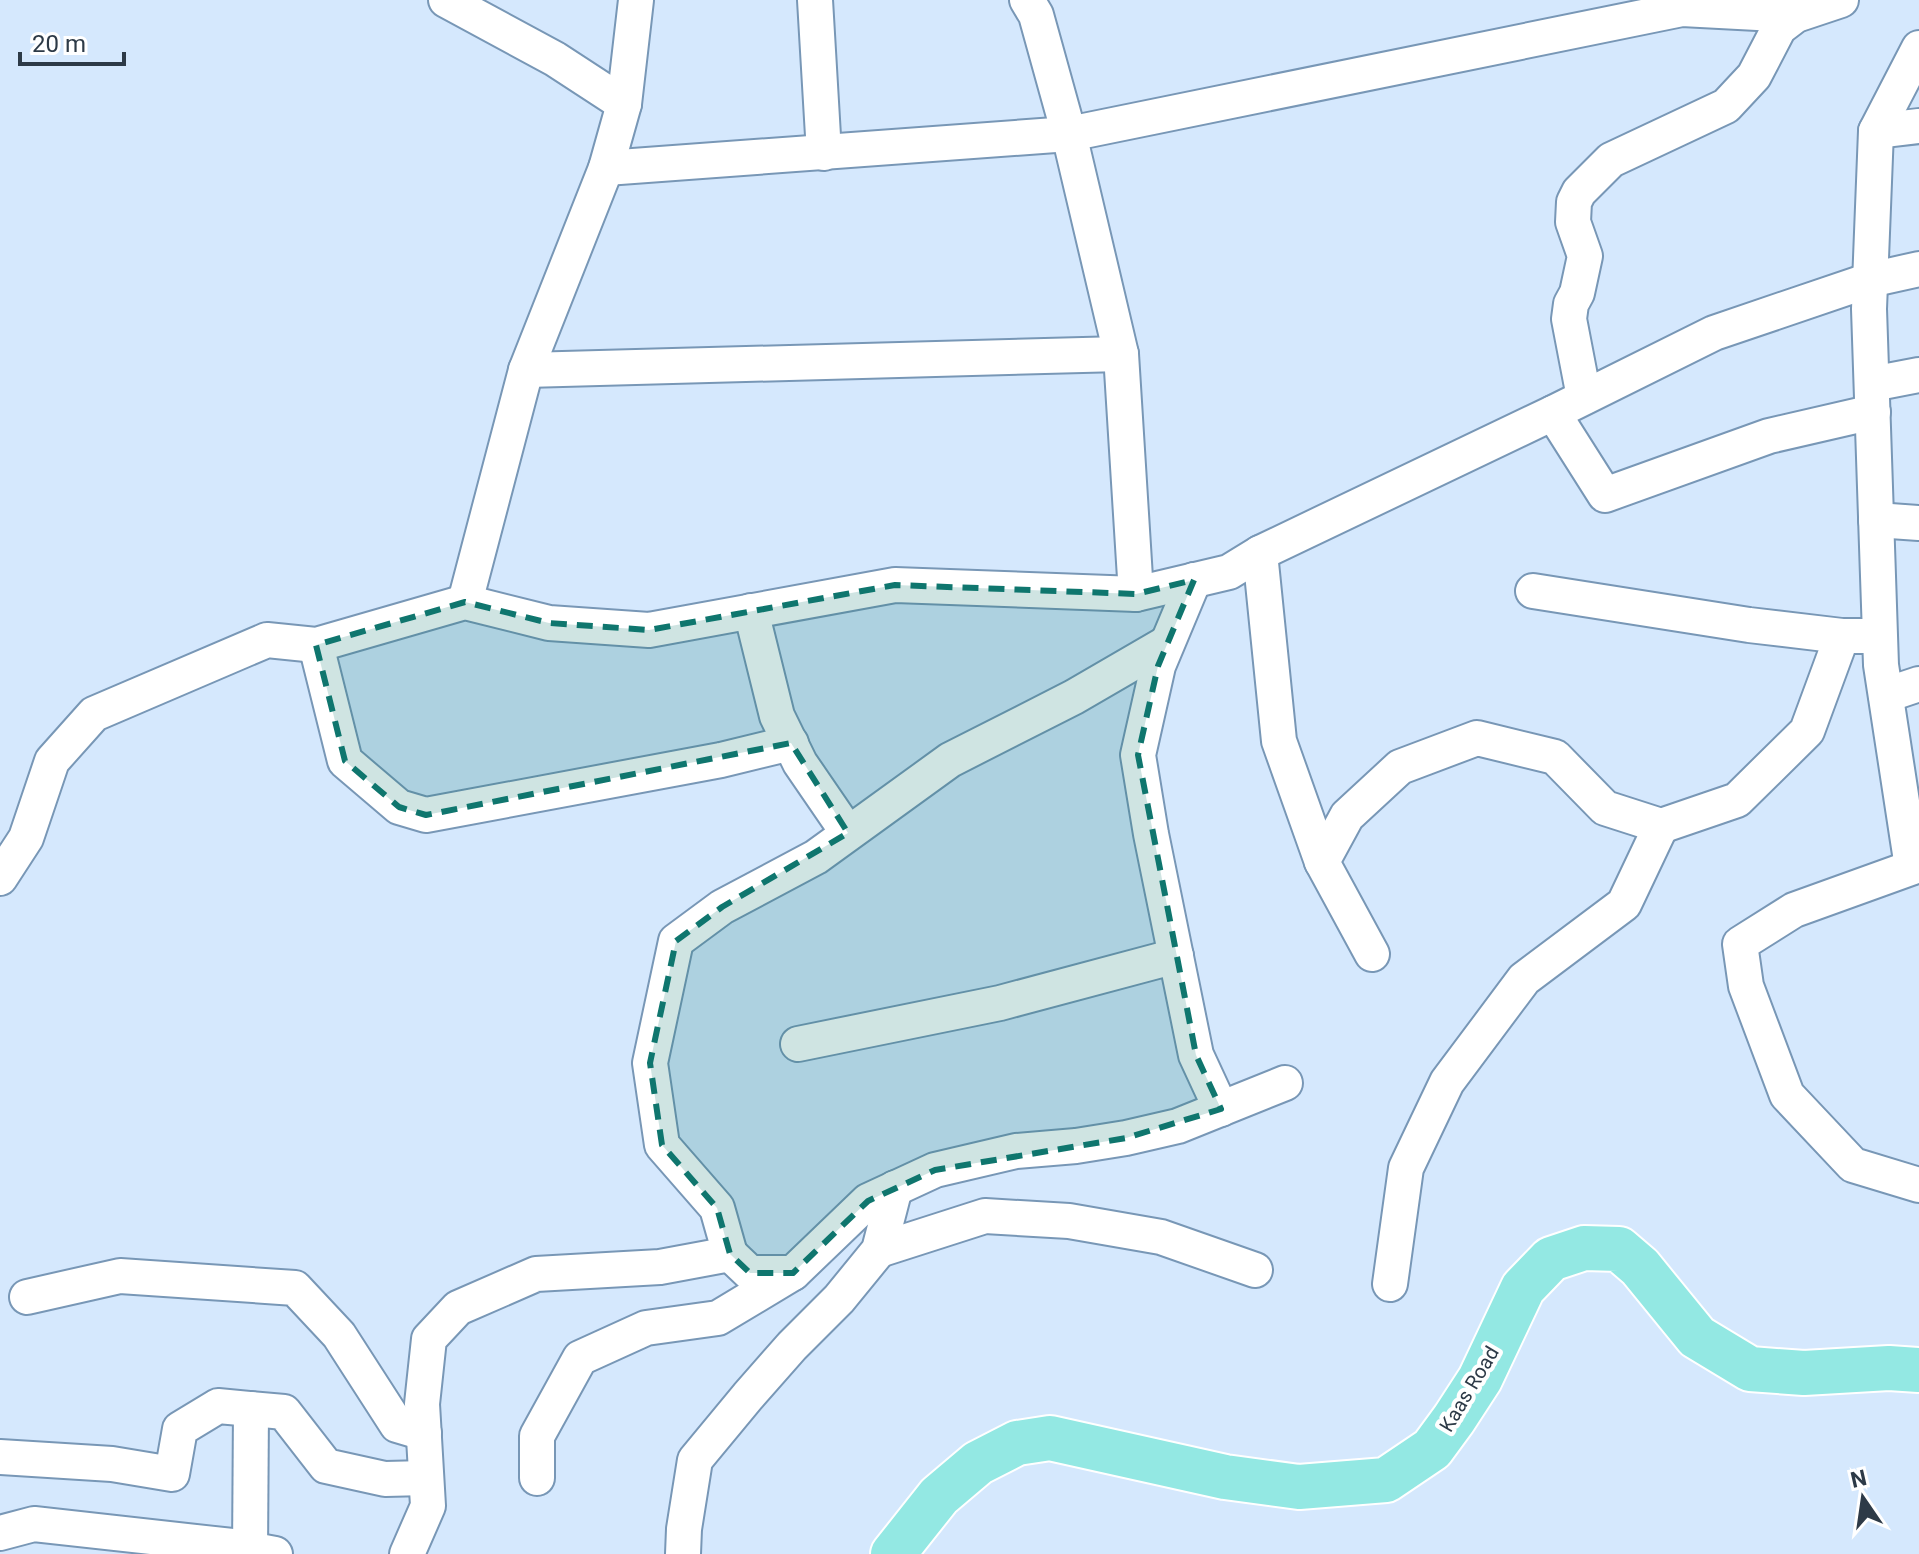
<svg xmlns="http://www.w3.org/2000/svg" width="1919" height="1554" viewBox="0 0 1919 1554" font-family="Roboto,sans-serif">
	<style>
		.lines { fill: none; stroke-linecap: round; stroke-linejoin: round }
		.minor-casing { stroke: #7897b6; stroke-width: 38 }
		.major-casing { stroke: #fff; stroke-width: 48 }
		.minor { stroke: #fff; stroke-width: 34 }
		.major { stroke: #93e8e3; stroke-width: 44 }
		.marked { fill: #0f766e; fill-opacity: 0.2; stroke: #0f766e; stroke-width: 6; stroke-dasharray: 16 10; stroke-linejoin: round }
		.labels { text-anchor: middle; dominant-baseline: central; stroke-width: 8; stroke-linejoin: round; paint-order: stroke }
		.street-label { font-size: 20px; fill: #2d3a47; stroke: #fff }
	</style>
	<rect width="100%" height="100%" fill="#d5e8fd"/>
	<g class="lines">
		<g class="minor-casing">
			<g id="minor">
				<polyline points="446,0 555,59 624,104"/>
				<polyline points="815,0 824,153"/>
				<polyline points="1027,0 1036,15 1069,134 1121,354 1136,594"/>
				<polyline points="1876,131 1919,126"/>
				<polyline points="606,168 1069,134 1682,9 1796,15"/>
				<polyline points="526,370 1121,354"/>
				<polyline points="1872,384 1919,375"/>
				<polyline points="1584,397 1569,319 1571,304 1577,293 1585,256 1573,222 1574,202 1579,192 1611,160 1726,106 1754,76 1779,28 1796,15 1841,0"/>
				<polyline points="1553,413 1605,495 1769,436 1873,412"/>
				<polyline points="1876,520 1919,523"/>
				<polyline points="1260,553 1279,741 1322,862"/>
				<polyline points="1194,580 1158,666 1138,755 1151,834 1196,1055 1221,1109"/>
				<polyline points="1533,591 1749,625 1842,636 1865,636"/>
				<polyline points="465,602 526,370 606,168 624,104 636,0"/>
				<polyline points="751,611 777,716 800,763 848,833"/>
				<polyline points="316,645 345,761 399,807 426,815 721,760 791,743"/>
				<polyline points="1886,695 1919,684"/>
				<polyline points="1919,865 1794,910 1740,944 1746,986 1787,1095 1853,1165 1919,1185"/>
				<polyline points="1912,867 1881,665 1869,309 1876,131 1919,48"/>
				<polyline points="0,878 26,838 52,761 94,714 267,640 316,645 465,602 549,623 649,630 895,585 1136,594 1229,572 1260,553 1553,413 1714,333 1870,280 1919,269"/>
				<polyline points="1372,954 1322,862 1347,816 1400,767 1477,738 1555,757 1605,808 1661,826 1737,800 1807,731 1842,636"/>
				<polyline points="798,1044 1000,1003 1176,956"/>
				<polyline points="879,1250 985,1216 1069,1221 1161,1237 1255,1270"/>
				<polyline points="730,1254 750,1273 793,1273 868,1201 935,1170 1016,1151 1076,1146 1126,1138 1178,1126 1285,1083"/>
				<polyline points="1390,1284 1406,1168 1447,1082 1524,979 1624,904 1661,826"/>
				<polyline points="27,1297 120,1276 295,1288 339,1335 397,1425 424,1433"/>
				<polyline points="0,1457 112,1464 172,1474 180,1429 218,1406 284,1412 326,1466 385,1479 426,1478"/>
				<polyline points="537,1478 537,1436 580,1358 646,1328 718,1318 793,1273"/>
				<polyline points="0,1533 34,1524 232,1546 275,1554"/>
				<polyline points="250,1554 251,1409"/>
				<polyline points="407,1554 428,1506 422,1404 429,1339 458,1308 536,1274 660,1267 730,1254 717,1208 662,1145 650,1063 676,941 722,907 816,857 950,760 1074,697 1167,643"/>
				<polyline points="683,1554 684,1529 695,1460 748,1396 792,1346 839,1299 879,1250 895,1188"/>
			</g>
		</g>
		<g class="major-casing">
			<polyline id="major" points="893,1554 939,1496 978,1463 1017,1443 1050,1438 1225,1477 1299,1487 1386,1480 1432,1449 1454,1419 1480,1379 1523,1288 1551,1259 1584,1248 1619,1249 1640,1267 1697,1337 1750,1369 1804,1373 1889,1368 1919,1370"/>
		</g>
		<use href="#minor" class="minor"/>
		<use href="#major" class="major"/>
	</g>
	<path class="marked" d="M 1194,580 L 1158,666 L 1138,755 L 1196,1055 L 1221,1109 L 1126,1138 L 935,1170 L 868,1201 L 793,1273 L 750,1273 L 730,1254 L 717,1208 L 662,1145 L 650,1063 L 676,941 L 722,907 L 848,833 L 791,743 L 426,815 L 399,807 L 345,761 L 316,645 L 465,602 L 549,623 L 649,630 L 895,585 L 1136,594 Z"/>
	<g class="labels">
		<g class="street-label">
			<text transform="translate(1469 1389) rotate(-59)">Kaas Road</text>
		</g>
	</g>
	<g transform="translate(1863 1498) rotate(347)" stroke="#ffffff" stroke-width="6" paint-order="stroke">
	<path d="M0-6L14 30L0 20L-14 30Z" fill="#2d3a47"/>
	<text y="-12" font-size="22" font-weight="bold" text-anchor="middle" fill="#2d3a47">N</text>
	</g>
	<path d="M20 52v12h104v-12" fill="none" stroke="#2d3a47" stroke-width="4"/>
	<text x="32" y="52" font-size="24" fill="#2d3a47" stroke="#ffffff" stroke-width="6" paint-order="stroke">20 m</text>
</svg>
